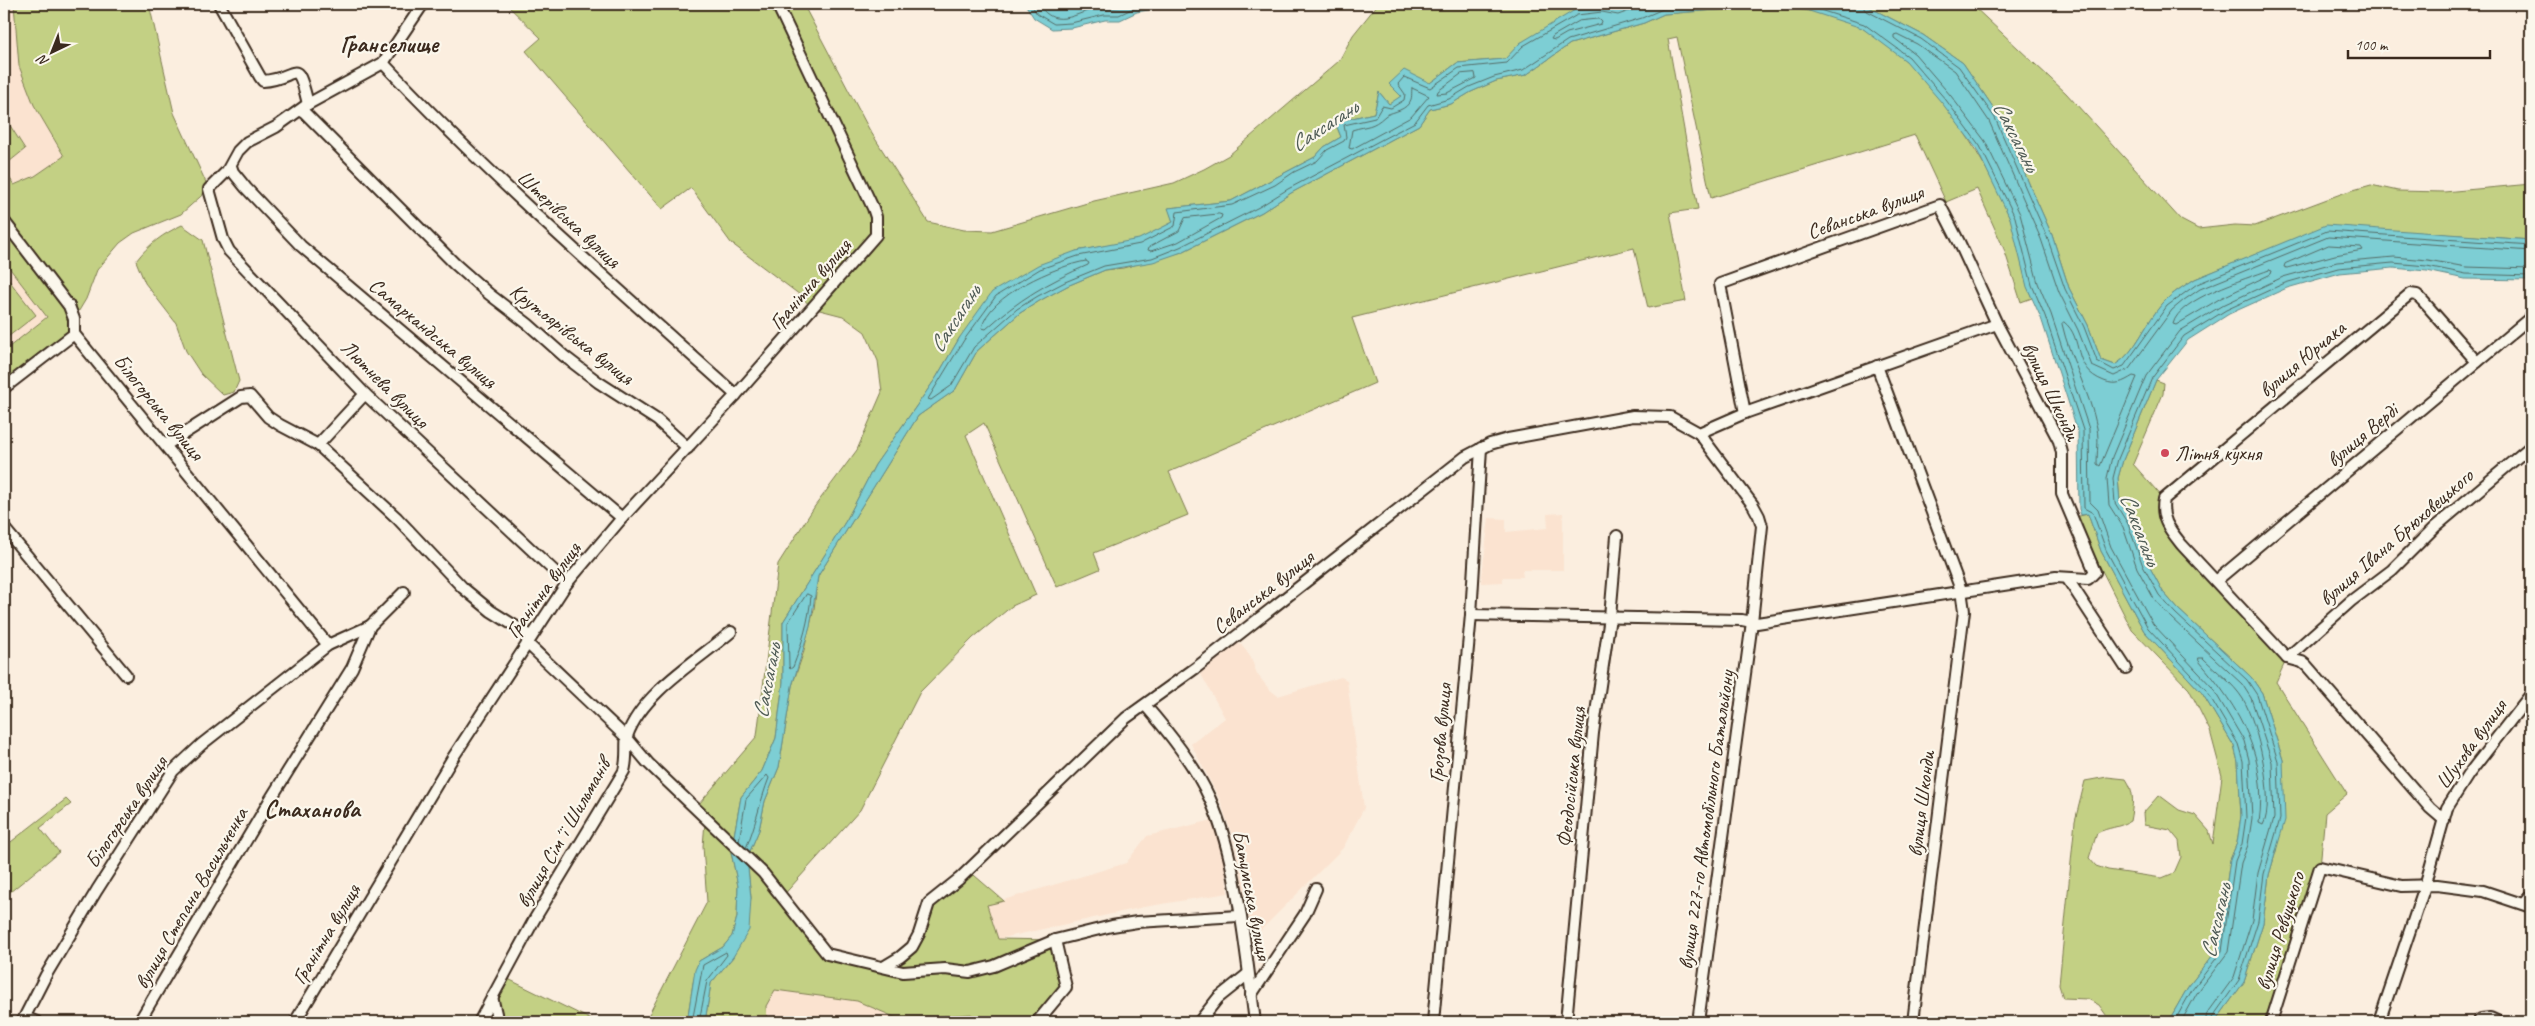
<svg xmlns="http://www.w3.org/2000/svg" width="2535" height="1026" viewBox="0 0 2535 1026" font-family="Caveat,sans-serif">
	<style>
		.built { fill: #fbe3d0 }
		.green { fill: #c3d084; stroke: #7f7d51 }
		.water { fill: #7dced4; stroke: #638c8b }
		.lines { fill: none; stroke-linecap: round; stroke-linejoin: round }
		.shore { stroke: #556c67; stroke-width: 1 }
		.minor-casing { stroke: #3b2a1e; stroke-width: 14 }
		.minor { stroke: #fbf7ec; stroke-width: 10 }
		.poi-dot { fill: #d1495b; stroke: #fbf7ec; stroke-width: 2 }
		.labels { text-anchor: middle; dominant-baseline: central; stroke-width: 4.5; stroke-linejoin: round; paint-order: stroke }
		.street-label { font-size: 21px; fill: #3b2a1e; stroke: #fbf7ec }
		.poi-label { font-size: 21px; fill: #3b2a1e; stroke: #fbf7ec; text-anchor: start }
		.water-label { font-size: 22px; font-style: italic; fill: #4f5b55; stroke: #fbf7ec }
		.quarter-label { font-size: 24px; font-weight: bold; fill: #3b2a1e; stroke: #fbf7ec }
	</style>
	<rect width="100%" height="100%" fill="#fbeedf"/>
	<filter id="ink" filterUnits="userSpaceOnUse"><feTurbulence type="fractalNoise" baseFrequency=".02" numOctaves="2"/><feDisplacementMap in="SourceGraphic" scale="10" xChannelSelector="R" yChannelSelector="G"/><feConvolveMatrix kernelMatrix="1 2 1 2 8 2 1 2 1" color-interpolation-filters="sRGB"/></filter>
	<g filter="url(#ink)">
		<g class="built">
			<polygon points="4,4 14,4 19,66 34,105 64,157 35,176 13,185 4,166 25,149 4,116"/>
			<polygon points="4,261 47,317 4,351"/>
			<polygon points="1563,513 1563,570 1522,570 1523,577 1503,577 1503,582 1481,583 1489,518 1506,519 1506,532 1548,528 1547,514"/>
			<polygon points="1232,640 1243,646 1251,658 1257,674 1269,689 1278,696 1341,677 1347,680 1364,808 1343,848 1260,931 1251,928 1235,844 1220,800 1191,744 1225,718 1197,667"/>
			<polygon points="1213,820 1223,845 1228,893 1144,907 998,939 987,905 1126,863 1147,836"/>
			<polygon points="775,990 857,1001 899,1019 971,1014 981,1022 767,1022 766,1006"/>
		</g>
		<g class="green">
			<polygon points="14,4 149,4 174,113 209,189 181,214 134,233 120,243 97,270 86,299 74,319 74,334 4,388 4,351 47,317 4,261 4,169 14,185 35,176 64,156 34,105 19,66"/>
			<polygon points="506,4 803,4 869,129 928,222 964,230 992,231 1094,201 1174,183 1204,169 1229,155 1339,61 1353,35 1378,4 1635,4 1618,10 1602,7 1520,43 1506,59 1457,63 1430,83 1389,104 1379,92 1374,113 1335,122 1341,137 1324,147 1315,157 1231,201 1169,208 1173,222 1139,240 1076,251 960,337 936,378 875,465 847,519 783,622 783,682 776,738 762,771 741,797 731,852 738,886 737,917 732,936 723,947 699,961 693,983 687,1022 645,1022 707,902 703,846 705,822 693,811 757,736 778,564 815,506 857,450 882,392 878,361 865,332 843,316 812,308 800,295 731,243 691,188 662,209 526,51 541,38"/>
			<path d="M 1863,4 L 1971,4 L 2066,93 L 2181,220 L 2198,229 L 2235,225 L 2255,226 L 2346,192 L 2371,185 L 2398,191 L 2444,192 L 2531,184 L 2531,240 L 2326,226 L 2195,279 C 2184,286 2172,293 2163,303 C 2146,321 2137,352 2115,365 L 2101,360 L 2088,325 L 2069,288 L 2052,235 L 1999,116 L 1963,63 L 1923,35 Z"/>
			<path d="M 1767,6 C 1799,9 1834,12 1862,28 C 1927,64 1982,151 2010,218 C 2020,244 2021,273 2032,298 L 2021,302 L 2004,249 L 1977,189 L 1946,202 L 1915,135 L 1711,198 L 1677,37 L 1668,39 L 1698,209 L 1670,213 L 1686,301 L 1648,308 L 1634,248 L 1352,318 L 1375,383 L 1169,472 L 1188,515 L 1094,553 L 1100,569 L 1057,587 L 984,423 L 966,435 L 1036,595 L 1012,606 L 973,638 L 920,692 L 860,810 L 781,898 L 823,950 L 885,966 L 912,947 L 925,911 L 967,869 L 1004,901 L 987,905 L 998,939 L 1055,940 L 1066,987 L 1037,1022 L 981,1022 L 971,1014 L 899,1019 L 857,1001 L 775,990 L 766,1006 L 767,1022 L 705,1022 L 711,983 L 733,957 L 751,898 L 747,858 L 759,830 L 765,801 L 779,767 L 792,686 L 803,654 L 814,609 L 818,576 L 918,416 L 955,390 L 977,351 L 1020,313 L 1041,300 L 1067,286 L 1105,270 L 1123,268 L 1182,252 L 1262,212 L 1291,193 L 1419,125 L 1430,109 L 1451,104 L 1471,92 L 1496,81 L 1526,75 L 1570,44 L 1644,23 L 1664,14 Z"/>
			<polygon points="4,116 25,149 4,166"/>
			<path d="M 182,225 L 203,240 L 239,381 L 234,392 L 223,395 L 201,374 L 186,351 L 176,323 L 145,283 L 136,261 C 149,244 163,234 182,225 Z"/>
			<polygon points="4,274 36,315 4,340"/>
			<polygon points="2156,380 2164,383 2163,394 2133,464 2164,499 2166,525 2287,658 2276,682 2347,794 2325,813 2320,867 2271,1022 2215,1022 2244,982 2263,923 2269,875 2276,851 2283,760 2262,693 2251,677 2178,609 2163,592 2148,564 2133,522 2120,502 2118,478 2123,460"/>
			<path d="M 2088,514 L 2101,551 L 2144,631 L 2202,693 L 2234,746 L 2238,762 L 2241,816 L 2237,843 L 2230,860 L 2217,950 L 2188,987 L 2168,1022 L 2111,1022 L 2099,1005 L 2088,999 L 2063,998 L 2059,985 L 2075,821 L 2085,781 L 2107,777 L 2126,779 C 2135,792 2133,806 2130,821 C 2119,828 2108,827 2097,833 L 2089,858 L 2096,866 L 2108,870 L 2162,878 L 2174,873 L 2181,857 L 2179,841 L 2170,830 L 2144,825 L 2143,813 L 2159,795 L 2179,810 L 2195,815 L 2209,831 L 2213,844 L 2222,776 L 2210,731 L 2189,689 L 2132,630 L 2075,517 Z"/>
			<polygon points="66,799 71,804 40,828 59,852 4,897 4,841 7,845"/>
			<polygon points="504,977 596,1022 479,1022"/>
		</g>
		<g class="water">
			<polygon points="1025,4 1180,4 1137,12 1120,20 1105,20 1072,28 1052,29 1034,18"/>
			<path d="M 1635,4 L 1863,4 L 1923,35 L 1963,63 L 1999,116 L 2052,235 L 2069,288 L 2088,325 L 2101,360 L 2115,365 C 2137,352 2146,321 2163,303 C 2172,293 2184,286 2195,279 L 2326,225 L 2531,240 L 2531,280 L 2465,279 L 2427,271 L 2393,268 L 2340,273 L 2287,288 L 2229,314 L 2188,340 L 2156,380 L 2123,460 L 2118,478 L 2120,502 L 2133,522 L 2148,564 L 2163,592 L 2178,609 L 2251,677 L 2262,693 L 2283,760 L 2285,820 L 2269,875 L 2263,923 L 2244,982 L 2215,1022 L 2168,1022 L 2188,987 L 2217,950 L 2230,860 L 2237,843 L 2241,816 L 2238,762 L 2234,746 L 2202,693 L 2144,631 L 2101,551 L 2088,514 L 2081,515 L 2079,509 L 2078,432 L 2041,318 L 2027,287 L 2010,218 L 1976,148 L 1942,103 L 1906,61 L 1862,28 L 1803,9 L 1767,6 L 1664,14 L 1644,23 L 1570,44 L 1526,75 L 1496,81 L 1471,92 L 1451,104 L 1430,109 L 1419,125 L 1291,193 L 1262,212 L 1182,252 L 1153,262 L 1105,270 L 1067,286 L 1041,300 L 1020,313 L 977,351 L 955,390 L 918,416 L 818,576 L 810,627 L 792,686 L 779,767 L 765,801 L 759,830 L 747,858 L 751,898 L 749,930 L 733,957 L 711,983 L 705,1022 L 687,1022 L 695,970 L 699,961 L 723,947 L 732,936 L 737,917 L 738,886 L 731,852 L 741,797 L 762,771 L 776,738 L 783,682 L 783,622 L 847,519 L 875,465 L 936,378 L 960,337 L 992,292 L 1038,265 L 1076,251 L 1139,239 L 1173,222 L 1168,208 L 1231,201 L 1315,157 L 1324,147 L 1341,137 L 1335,122 L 1374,113 L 1379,92 L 1389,104 L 1401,96 L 1389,84 L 1404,70 L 1430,83 L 1457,63 L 1505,59 L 1520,43 L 1575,10 L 1602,7 L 1618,10 Z"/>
		</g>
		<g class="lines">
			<g class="shore">
				<polyline points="1031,4 1037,14 1054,24 1071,23 1104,15 1119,15 1136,7 1155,4"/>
				<path d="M 1038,4 C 1042,10 1049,17 1056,18 C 1069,20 1079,13 1091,10 C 1104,8 1116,9 1129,4"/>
				<polyline points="1635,4 1632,10 1618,15 1602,12 1577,15 1523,46 1507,63 1459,68 1430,88 1404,77 1398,84 1405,94 1404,100 1391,108 1382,106 1375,118 1344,125 1346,137 1344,141 1327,150 1317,161 1294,172 1275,185 1232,205 1177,212 1175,226 1140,244 1078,256 1040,269 996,296 964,340 928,399 931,400 951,386 974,347 1017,309 1038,296 1065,282 1104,266 1152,258 1180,247 1259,207 1288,189 1415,122 1428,105 1449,99 1469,87 1494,77 1523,70 1568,40 1642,18 1663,9 1720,4"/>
				<polyline points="1801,4 1864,24 1909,57 1946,100 1980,146 2015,217 2032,285 2045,316 2083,430 2084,508 2093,513 2106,550 2148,628 2206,690 2238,744 2243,761 2246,817 2242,844 2235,861 2222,951 2192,990 2174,1022"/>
				<polyline points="1862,4 1865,10 1921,39 1959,67 1995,118 2047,237 2065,289 2084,327 2097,361 2114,370 2124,366 2167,306 2197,284 2327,231 2531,245"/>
				<polygon points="1600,19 1602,21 1601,24 1567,33 1555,40 1551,39 1553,36 1579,21"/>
				<polygon points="1475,73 1476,78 1447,93 1437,94 1438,91 1461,74"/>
				<path d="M 1412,88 L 1429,96 L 1411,117 L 1352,149 L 1349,148 L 1352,130 C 1368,125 1372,128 1385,116 C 1389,112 1403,112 1409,103 C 1413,98 1411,93 1412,88 Z"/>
				<polygon points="1219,214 1222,215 1221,218 1178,242 1151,251 1148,250 1149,247 1179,231 1185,218"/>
				<polygon points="2329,245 2361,247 2363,250 2335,255 2287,268 2284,267 2285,264"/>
				<path d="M 1086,261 L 1089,263 L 1088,265 C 1048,282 1018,300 986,329 L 982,328 C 988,295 1056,266 1086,261 Z"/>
				<path d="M 2269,270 L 2272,271 L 2271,274 L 2221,298 L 2176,325 L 2173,324 C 2179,298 2246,279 2269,270 Z"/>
				<path d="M 2064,322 C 2085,338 2070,368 2104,381 C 2116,386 2123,382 2133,376 L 2137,377 L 2100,466 L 2097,464 C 2097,452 2099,440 2097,428 C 2090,392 2070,360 2062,324 Z"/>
				<path d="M 807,594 L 811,596 C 809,620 802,644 793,667 L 790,669 L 789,666 L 788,623 Z"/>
				<path d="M 2199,658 L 2203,658 C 2216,671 2233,683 2243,699 C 2257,721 2276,803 2263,825 L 2259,823 C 2268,758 2241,709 2199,661 Z"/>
				<path d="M 739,841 L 746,799 L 767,775 L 769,778 C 760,801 756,825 746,848"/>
				<polyline points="692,1022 703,965 726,952 727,955 707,981 699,1022"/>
				<polyline points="2181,1022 2197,993 2228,952 2241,863 2248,845 2252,818 2249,760 2244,741 2212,687 2153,624 2111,547 2098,510 2090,502 2089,429 2051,314 2038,283 2020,214 1985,141 1951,96 1915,54 1894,38 1894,35 1897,34 1917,44 1955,71 1989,121 2041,239 2059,292 2078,330 2092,366 2114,376 2129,369 2172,310 2184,300 2200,289 2328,237 2531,251"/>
				<polyline points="2205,1022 2207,1014 2234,977 2252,920 2258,873 2274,818 2272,762 2251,698 2242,684 2171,618 2154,599 2137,568 2123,527 2109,505 2107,478 2112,457 2146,376 2180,331 2223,305 2283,277 2337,262 2394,257 2428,260 2466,267 2531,269"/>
				<polyline points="2211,1022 2212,1018 2239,980 2258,921 2264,874 2280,819 2278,761 2257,695 2247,680 2175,613 2159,595 2143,566 2128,524 2115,503 2113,478 2118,459 2152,378 2184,336 2226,310 2285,283 2338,268 2393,263 2427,266 2466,274 2531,276"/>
			</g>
			<g class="minor-casing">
				<g id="minor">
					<path d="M 219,4 L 260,77 L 263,81 C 298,79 296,53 308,104"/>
					<polyline points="423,4 383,63 308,104 276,127 247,142 238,151 227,171 209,189 223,239 229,251 365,394 567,583"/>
					<path d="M 383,63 C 494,181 616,287 736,395"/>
					<polyline points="302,110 455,264 489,294 528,324 564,356 598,382 657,420 688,448"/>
					<polyline points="231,166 233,172 246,188 301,246 622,518"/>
					<polyline points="4,221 69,306 74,319 74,334"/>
					<polyline points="74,334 328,645"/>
					<polyline points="1877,366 1961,590 1964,611 1913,1022"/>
					<polyline points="4,388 74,334"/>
					<polyline points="166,445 241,397 250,396 268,417 280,425 318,445 397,518 463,588 491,611 531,636"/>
					<polyline points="318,445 365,394"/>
					<polyline points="4,528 126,675"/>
					<polyline points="2067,578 2126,668"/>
					<polyline points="2216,581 2531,317"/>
					<polyline points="1471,615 1742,620 1757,623 2056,577 2088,579 2095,572 2062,494 2062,453 2059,441 1997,324 1960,244 1940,205 1720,284 1745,413"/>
					<polyline points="527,643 627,738 648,763 763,873 827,954 903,972 945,969 970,972 994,966 1055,940 1112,926 1137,922 1239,916"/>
					<polyline points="2287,658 2351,601 2392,570 2435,527 2531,446"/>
					<path d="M 1145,705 C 1170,734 1194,764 1210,799 C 1238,861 1246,954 1255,1022"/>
					<path d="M 2444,820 L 2430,808 L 2307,666 L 2302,662 L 2287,658 L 2182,545 C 2170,530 2160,519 2164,499 L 2410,294 L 2417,295 L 2423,301 L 2477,362"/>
					<polyline points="2524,903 2531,895"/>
					<polyline points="885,966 900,957 912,947 919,934 929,903 959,879 1126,718 1197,667 1465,457 1490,444 1508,439 1633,416 1670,417 1699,433 1745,413 1997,324"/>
					<polyline points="1251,995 1305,914 1316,889"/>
					<polyline points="492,997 498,1022"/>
					<polyline points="23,1020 29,1019 37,1022"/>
					<polyline points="22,1022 46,975 97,890 173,771 202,744 328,645 370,626"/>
					<polyline points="139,1022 270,800 352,668 370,626 404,592"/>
					<polyline points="295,1022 452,759 567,583 622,518 736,395 876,235 876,217 873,208 777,4"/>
					<path d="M 479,1022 L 534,920 L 624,771 C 628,757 625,744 627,736 C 642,693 698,660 731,632"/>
					<polyline points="1037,1022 1066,987 1055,940"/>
					<polyline points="1199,1022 1218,998 1248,974"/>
					<polyline points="1433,1022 1471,615 1481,448"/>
					<polyline points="1566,1022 1593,733 1610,617 1617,536"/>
					<polyline points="1698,1022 1752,622 1762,526 1759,516 1753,505 1699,433"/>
					<polyline points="2271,1022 2320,867 2402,886 2437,885 2483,891 2531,907"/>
					<polyline points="2379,1022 2425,886 2447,808 2468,775 2531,694"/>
					<polyline points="2478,1022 2481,1019 2490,1018 2499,1022"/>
				</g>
			</g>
			<use href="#minor" class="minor"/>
		</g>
	</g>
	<circle class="poi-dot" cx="2165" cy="453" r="5"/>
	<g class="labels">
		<g class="street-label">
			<text transform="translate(1865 212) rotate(-20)">Севанська вулиця</text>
			<text transform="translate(569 219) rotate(43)">Штерівська вулиця</text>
			<text transform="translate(810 284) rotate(-49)">Гранітна вулиця</text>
			<text transform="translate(433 333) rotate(40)">Самаркандська вулиця</text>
			<text transform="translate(572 334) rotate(38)">Крутоярівська вулиця</text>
			<text transform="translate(2302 359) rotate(-40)">вулиця Юрчака</text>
			<text transform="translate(385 384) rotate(45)">Лютнева вулиця</text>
			<text transform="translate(2051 391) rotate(64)">вулиця Шконди</text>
			<text transform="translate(159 407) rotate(51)">Білогорська вулиця</text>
			<text transform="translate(2362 435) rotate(-40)">вулиця Верді</text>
			<text transform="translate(2396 537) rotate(-41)">вулиця Івана Брюховецького</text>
			<text transform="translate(543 590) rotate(-54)">Гранітна вулиця</text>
			<text transform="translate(1263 592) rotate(-38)">Севанська вулиця</text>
			<text transform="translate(1440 733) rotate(-85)">Грозова вулиця</text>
			<text transform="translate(2471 744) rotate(-54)">Шухова вулиця</text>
			<text transform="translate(1571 777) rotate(-84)">Феодосійська вулиця</text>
			<text transform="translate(1921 804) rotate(-83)">вулиця Шконди</text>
			<text transform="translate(126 812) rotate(-56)">Білогорська вулиця</text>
			<text transform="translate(1706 820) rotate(-82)">вулиця 227-го Автомобільного Батальйону</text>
			<text transform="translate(563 833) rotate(-60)">вулиця Сімʼї Шильманів</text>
			<text transform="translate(1252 895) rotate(79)">Батумська вулиця</text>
			<text transform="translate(191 898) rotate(-60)">вулиця Степана Васильченка</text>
			<text transform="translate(2280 931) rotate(-73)">вулиця Ревуцького</text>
			<text transform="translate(326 934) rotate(-59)">Гранітна вулиця</text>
		</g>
		<g class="poi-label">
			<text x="2175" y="453">Літня кухня</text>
		</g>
		<g class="water-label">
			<text transform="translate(1324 126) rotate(-33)">Саксагань</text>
			<text transform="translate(2016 136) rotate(63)">Саксагань</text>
			<text transform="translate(955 319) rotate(-57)">Саксагань</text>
			<text transform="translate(2140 529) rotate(69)">Саксагань</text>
			<text transform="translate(767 681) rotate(-79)">Саксагань</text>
			<text transform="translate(2216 921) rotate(-77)">Саксагань</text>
		</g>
		<g class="quarter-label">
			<text x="389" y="44">Гранселище</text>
			<text x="312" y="809">Стаханова</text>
		</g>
	</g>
	<rect width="2535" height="1026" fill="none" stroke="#fbf7ec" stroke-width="20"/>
	<rect x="10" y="10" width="2515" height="1006" fill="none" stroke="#3b2a1e" stroke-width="2" filter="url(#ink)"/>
	<g transform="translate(52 52) rotate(223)" stroke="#fbf7ec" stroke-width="4" paint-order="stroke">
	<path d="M0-4L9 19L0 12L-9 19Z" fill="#3b2a1e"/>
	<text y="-8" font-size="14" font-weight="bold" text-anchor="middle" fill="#3b2a1e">N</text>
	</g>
	<path d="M2348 50v8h142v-8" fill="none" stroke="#3b2a1e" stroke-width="2.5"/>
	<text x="2355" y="50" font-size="15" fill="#3b2a1e" stroke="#fbf7ec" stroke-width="4" paint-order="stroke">100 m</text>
</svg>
